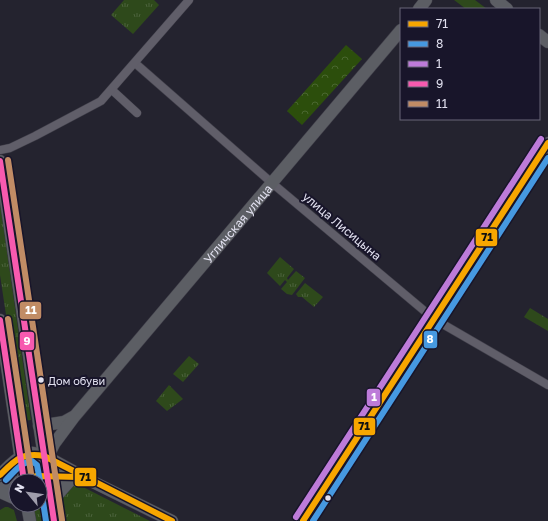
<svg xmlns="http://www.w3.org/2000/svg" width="548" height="521" viewBox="0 0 548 521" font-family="'Golos Text',sans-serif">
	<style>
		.grass { fill: #2e491b }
		.forest { fill: url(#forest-crowns) }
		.park { fill: url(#park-tufts) }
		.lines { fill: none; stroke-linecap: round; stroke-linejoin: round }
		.street-casing { stroke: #403f4a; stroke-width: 9 }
		.secondary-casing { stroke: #403f4a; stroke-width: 13 }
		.street { stroke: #605e69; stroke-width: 8 }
		.secondary { stroke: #5c5e64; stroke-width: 12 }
		.bus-1-casing { stroke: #18152a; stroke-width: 9 }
		.bus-2-casing { stroke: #18152a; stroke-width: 9 }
		.bus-3-casing { stroke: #18152a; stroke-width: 9 }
		.bus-4-casing { stroke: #18152a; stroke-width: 9 }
		.bus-5-casing { stroke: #18152a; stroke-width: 9 }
		.bus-1 { stroke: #f7a600; stroke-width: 6 }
		.bus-2 { stroke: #4699e1; stroke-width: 6 }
		.bus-3 { stroke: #bd7bd9; stroke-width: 6 }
		.bus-4 { stroke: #f75aaf; stroke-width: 6 }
		.bus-5 { stroke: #c18c65; stroke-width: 6 }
		.bus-dot { fill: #e2e1f0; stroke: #18152a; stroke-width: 1.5 }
		.labels { text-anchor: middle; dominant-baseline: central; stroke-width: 4; stroke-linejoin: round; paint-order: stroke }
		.bus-label { font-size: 11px; fill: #e2e1f0; stroke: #18152a; text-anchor: start }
		.street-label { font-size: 12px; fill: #e2e1f0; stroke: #18152a }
		.line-badge { stroke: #18152a; stroke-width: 1.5 }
		.badge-label { font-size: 11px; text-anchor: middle; font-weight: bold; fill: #fff }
		.pale-badge-label { font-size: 11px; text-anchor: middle; font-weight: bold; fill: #111 }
	</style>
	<defs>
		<pattern id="forest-crowns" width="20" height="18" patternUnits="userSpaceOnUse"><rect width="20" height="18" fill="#2c4e0c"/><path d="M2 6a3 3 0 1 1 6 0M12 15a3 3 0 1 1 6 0" fill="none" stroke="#4a6730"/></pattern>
		<pattern id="park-tufts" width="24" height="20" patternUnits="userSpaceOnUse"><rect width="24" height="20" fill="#2e491b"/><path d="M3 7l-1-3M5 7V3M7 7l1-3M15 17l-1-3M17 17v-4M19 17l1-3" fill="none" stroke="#4c633c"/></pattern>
	</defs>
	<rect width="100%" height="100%" fill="#24232f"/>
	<g class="grass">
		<polygon points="454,0 475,0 487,9 466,9"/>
		<polygon points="5,507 8,507 14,510 17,521 0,521 0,510"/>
	</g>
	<polygon class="forest" points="346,45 362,59 302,125 287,111"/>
	<g class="park">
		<polygon points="124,0 154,0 159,5 133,34 111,15"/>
		<polygon points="0,202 31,420 22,421 0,275"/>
		<polygon points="280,257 294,269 287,278 288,280 296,271 305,278 292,295 287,294 281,289 287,282 285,280 280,286 267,273"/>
		<polygon points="305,283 323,297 314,307 302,297 298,297 296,294"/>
		<polygon points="530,308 548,319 548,331 524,317"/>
		<polygon points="189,356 199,364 183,382 173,374"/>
		<polygon points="169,385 183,399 167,411 156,401"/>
		<polygon points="72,484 83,487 150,521 58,521 56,507 60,492"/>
		<polygon points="47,506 49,521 34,521 32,508"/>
	</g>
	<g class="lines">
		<g class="street-casing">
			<g id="street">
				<polyline points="135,63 272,183 434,319 548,385"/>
				<polyline points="112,90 137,113"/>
				<polyline points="0,150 10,148 35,136 101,101 189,0"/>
			</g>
		</g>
		<g class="secondary-casing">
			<g id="secondary">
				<polyline points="496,0 507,9"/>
				<polyline points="419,9 426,0"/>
				<polyline points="539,35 548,42"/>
				<polyline points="0,161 45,464 43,472 37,476"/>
				<polyline points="0,320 24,481"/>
				<polyline points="39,426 64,422 73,417"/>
				<polyline points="39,455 49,458 91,481 172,521"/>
				<path id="s1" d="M 45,462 L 54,444 L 74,417 L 401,30"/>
				<polyline points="46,469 54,521"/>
				<path d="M 0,475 C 10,465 32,440 44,461"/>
				<polyline points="34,477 74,476 82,478"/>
				<polyline points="0,489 16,482"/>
				<polyline points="0,492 16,499"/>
				<polyline points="51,502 74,476"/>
				<polyline points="27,505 30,521"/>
				<polyline points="303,521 548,143"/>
			</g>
		</g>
		<use href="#street" class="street"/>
		<use href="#secondary" class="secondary"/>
		<g class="bus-1-casing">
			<g id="bus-1">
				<path d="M 0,475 C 15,460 22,452 44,456 L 172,521"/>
				<polyline points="20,481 37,476 78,477"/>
				<polyline points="303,521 548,143"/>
			</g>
		</g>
		<g class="bus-2-casing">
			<g id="bus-2">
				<path d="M 6,480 C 13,473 21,462 32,461 L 37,465 L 40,481"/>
				<polyline points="40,482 46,521"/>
				<polyline points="313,521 548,158"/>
			</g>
		</g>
		<g class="bus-3-casing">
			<polyline id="bus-3" points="296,517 541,139"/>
		</g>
		<g class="bus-4-casing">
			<g id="bus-4">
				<polyline points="0,161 54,521"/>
				<polyline points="0,320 24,481"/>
			</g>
		</g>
		<g class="bus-5-casing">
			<g id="bus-5">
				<polyline points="8,160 62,520"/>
				<polyline points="8,319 32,480"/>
			</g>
		</g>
		<use href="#bus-1" class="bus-1"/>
		<use href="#bus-2" class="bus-2"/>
		<use href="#bus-3" class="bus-3"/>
		<use href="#bus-4" class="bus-4"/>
		<use href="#bus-5" class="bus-5"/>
	</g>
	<g class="bus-dot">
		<circle cx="41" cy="380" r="3.5"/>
		<circle cx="328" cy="498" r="3.5"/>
	</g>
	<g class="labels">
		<g class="bus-label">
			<text x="48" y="380">Дом обуви</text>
		</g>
		<g class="street-label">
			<text stroke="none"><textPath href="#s1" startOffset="307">Угличская улица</textPath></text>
			<text transform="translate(342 226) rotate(40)">улица Лисицына</text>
		</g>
	</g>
	<g class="line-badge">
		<rect x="475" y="228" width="23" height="19" rx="4" fill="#f7a600"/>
		<rect x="19" y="301" width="23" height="19" rx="4" fill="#c18c65"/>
		<rect x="423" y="330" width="15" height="19" rx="4" fill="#4699e1"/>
		<rect x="19" y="331" width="16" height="20" rx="4" fill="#f75aaf"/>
		<rect x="366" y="388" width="15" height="19" rx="4" fill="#bd7bd9"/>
		<rect x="353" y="417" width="23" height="19" rx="4" fill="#f7a600"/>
		<rect x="74" y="467" width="23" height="20" rx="4" fill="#f7a600"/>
	</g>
	<g class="badge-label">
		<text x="31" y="314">11</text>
		<text x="430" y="343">8</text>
		<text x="27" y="345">9</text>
		<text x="374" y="401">1</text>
	</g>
	<g class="pale-badge-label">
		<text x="487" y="241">71</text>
		<text x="364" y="430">71</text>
		<text x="85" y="481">71</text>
	</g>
	<rect x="400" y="8" width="140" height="112" fill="#18152a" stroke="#696779"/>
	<rect x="408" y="21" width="20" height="6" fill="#f7a600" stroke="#696779"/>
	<text x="436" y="28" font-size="12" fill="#e2e1f0">71</text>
	<rect x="408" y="41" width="20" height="6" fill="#4699e1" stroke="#696779"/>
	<text x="436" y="48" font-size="12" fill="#e2e1f0">8</text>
	<rect x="408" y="61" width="20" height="6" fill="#bd7bd9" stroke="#696779"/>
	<text x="436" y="68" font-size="12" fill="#e2e1f0">1</text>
	<rect x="408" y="81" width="20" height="6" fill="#f75aaf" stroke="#696779"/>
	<text x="436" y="88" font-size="12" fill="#e2e1f0">9</text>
	<rect x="408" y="101" width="20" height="6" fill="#c18c65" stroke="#696779"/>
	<text x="436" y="108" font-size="12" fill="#e2e1f0">11</text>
	<g transform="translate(28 493) rotate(299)"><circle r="19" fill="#18152a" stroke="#696779"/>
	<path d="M0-3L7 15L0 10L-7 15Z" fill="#a09eac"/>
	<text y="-6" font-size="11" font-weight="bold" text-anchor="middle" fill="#e2e1f0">N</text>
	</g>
</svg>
